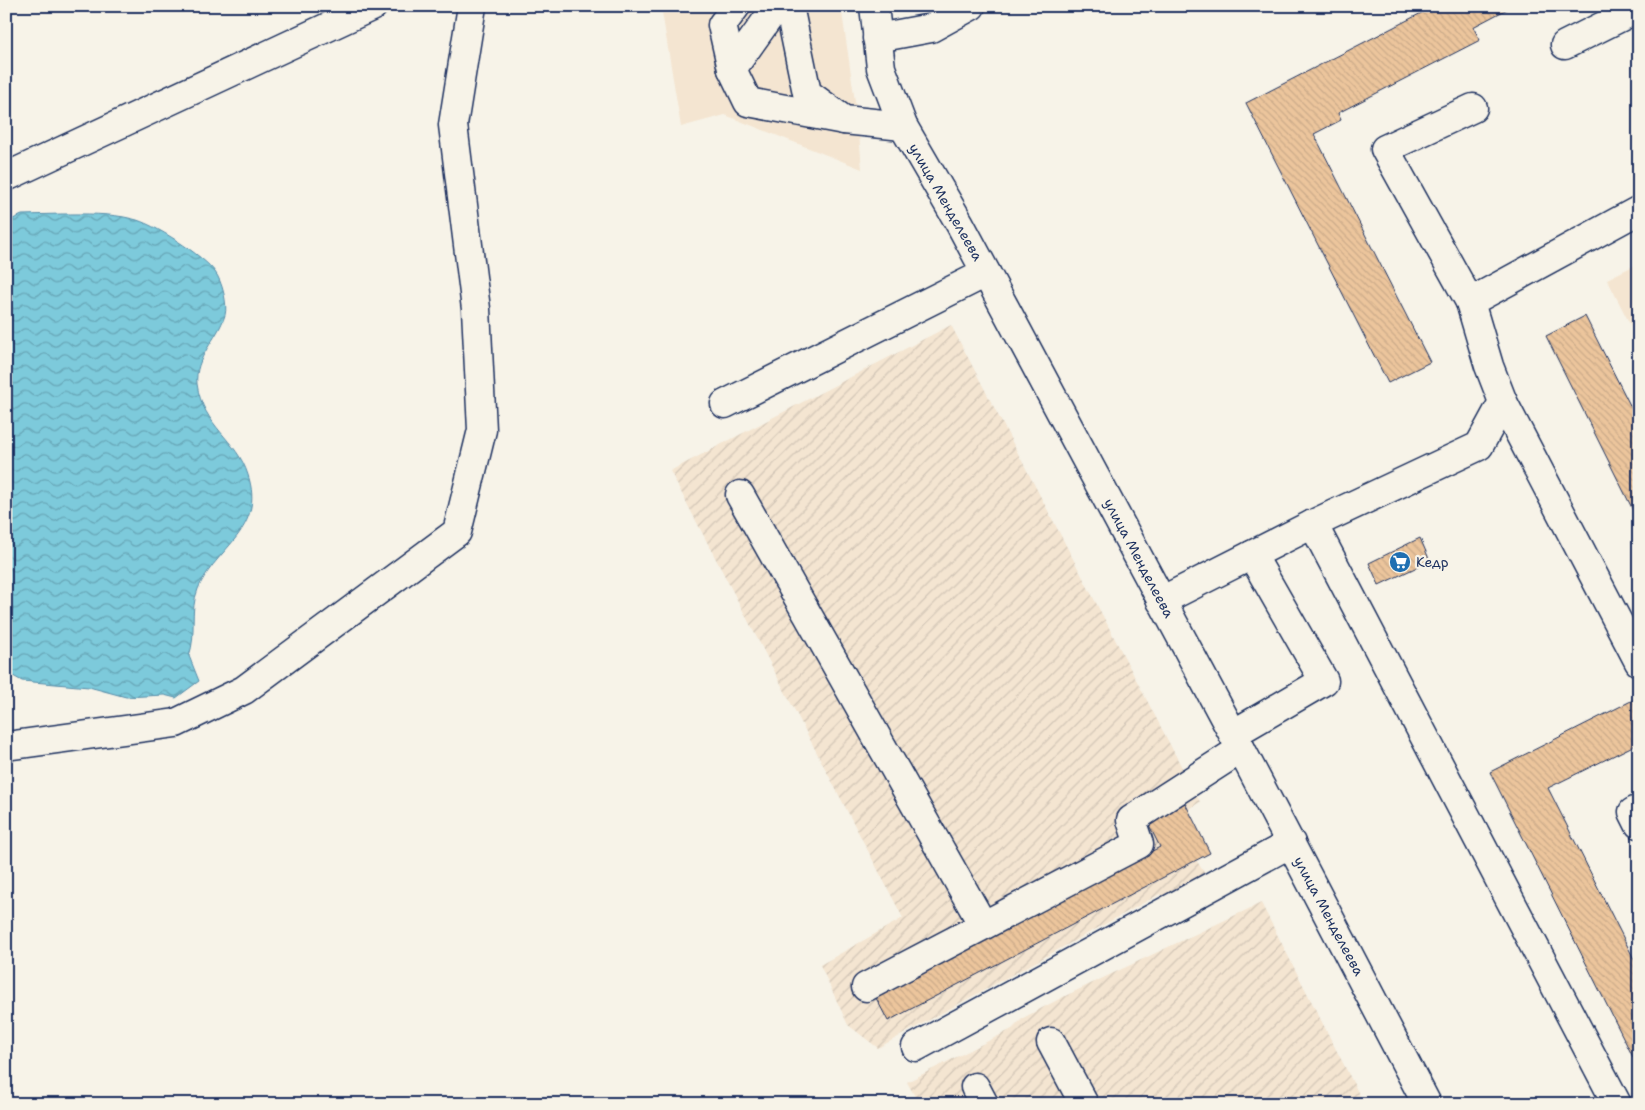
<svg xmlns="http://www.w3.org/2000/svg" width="1645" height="1110" viewBox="0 0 1645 1110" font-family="'Shantell Sans',sans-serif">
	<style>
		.built { fill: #f4e5d1 }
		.industrial { fill: url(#industrial-furrows) }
		.water { fill: url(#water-waves); stroke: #568ca9 }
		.building { fill: url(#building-back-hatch); stroke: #1b2f5e }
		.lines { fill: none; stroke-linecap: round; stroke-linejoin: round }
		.minor-casing { stroke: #1b2f5e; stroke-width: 31 }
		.minor { stroke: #f7f3e8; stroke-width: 28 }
		.labels { text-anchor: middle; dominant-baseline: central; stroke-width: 4.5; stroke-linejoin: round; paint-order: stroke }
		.street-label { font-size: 14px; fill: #1b2f5e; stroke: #f7f3e8 }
		.poi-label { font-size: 14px; fill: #1b2f5e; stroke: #f7f3e8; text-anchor: start }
	</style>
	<defs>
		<pattern id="industrial-furrows" width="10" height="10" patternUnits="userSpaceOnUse" patternTransform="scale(1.25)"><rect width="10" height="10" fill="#f4e5d1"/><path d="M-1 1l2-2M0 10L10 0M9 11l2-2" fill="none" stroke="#d1c5b6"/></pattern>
		<pattern id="water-waves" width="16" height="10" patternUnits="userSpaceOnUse" patternTransform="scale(1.25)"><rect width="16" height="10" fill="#7dcadb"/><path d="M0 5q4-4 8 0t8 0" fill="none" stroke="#66a4b5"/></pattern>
		<pattern id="building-back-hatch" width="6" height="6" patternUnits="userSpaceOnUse" patternTransform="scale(1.25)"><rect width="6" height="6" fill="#ecc59c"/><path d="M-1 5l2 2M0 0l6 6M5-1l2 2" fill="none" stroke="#caaa89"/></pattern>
	</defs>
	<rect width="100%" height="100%" fill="#f7f3e8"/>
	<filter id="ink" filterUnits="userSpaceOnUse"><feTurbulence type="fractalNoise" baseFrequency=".02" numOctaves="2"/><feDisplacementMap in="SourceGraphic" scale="10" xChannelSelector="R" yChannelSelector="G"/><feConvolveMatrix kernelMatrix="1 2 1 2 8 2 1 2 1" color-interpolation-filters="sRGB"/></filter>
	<g filter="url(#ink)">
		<g class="built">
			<polygon points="661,6 841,6 858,122 862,169 725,115 681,127"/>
			<polygon points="1639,263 1639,342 1607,279"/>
		</g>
		<g class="industrial">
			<polygon points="951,325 1200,802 1171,820 1205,874 1164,900 1160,894 878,1048 848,1025 820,965 903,918 670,471"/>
			<polygon points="1261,903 1364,1104 919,1104 907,1082 1012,1029 1023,1018 1063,997"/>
		</g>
		<path class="water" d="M 62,214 C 85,214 110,213 133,219 C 153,223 204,256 215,272 C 222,281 228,305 225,315 C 218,339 194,357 197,384 C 203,427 237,439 248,475 C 266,530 216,547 198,589 C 189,611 197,634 189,656 L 199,681 L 176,698 L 164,695 L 126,697 L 89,687 L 22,681 L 6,672 L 6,222 L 22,215 Z"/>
		<g class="building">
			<polygon points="1435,6 1513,6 1473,27 1480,40 1338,113 1341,120 1314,134 1430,362 1388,383 1246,103"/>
			<polygon points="1585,316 1639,423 1639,522 1546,336"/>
			<polygon points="1420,538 1430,561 1379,585 1369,563"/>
			<polygon points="1639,697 1639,743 1548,788 1639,969 1639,1069 1490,772"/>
			<polygon points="1185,803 1210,853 888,1021 875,996 1160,847 1148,823"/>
		</g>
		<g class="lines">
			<g class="minor-casing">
				<g id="minor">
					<polyline points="736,6 722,25 732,69 748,102 844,120"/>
					<polyline points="789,6 807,93 844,120 903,126"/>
					<polyline points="874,6 881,68 903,126 960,224 1241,749 1427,1104"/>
					<polyline points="877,38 931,28 971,6"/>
					<polyline points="1565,45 1639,8"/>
					<polyline points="732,69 777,6"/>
					<polyline points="6,177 373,6"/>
					<polyline points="1470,302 1385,149 1473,108"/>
					<polyline points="1503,402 1639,662"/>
					<polyline points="725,404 986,273"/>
					<polyline points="740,495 983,925"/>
					<polyline points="1313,524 1617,1104"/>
					<polyline points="1161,601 1313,524 1479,446 1503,402 1489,366 1470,302 1639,210"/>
					<polyline points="1233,734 1324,681 1252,555"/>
					<polyline points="6,746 176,723 244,690 457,532 482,430 476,309 453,125 472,6"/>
					<polyline points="1639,809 1633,812 1639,824"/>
					<polyline points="866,987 1139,844 1131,820 1241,749"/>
					<polyline points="1051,1042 1084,1104"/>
					<polyline points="916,1047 1291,843"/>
					<polyline points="975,1087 984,1104"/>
				</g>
			</g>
			<use href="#minor" class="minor"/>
		</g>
	</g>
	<defs>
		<g id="supermarket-disc" transform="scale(1.125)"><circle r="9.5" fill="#1f6fb2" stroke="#f7f3e8"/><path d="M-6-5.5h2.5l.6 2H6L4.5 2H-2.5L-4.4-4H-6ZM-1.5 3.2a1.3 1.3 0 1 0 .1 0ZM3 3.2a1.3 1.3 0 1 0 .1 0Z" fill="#fff"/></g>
	</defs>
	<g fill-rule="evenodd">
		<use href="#supermarket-disc" x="1400" y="562"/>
	</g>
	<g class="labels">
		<g class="street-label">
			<text transform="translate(946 202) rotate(60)">улица Менделеева</text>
			<text transform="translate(1139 558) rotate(62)">улица Менделеева</text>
			<text transform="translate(1329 916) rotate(62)">улица Менделеева</text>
		</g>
		<g class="poi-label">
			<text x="1416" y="562">Кедр</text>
		</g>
	</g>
	<rect width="1645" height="1110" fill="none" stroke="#f7f3e8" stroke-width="25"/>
	<rect x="12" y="12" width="1620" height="1085" fill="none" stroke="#1b2f5e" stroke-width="2" filter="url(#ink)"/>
</svg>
